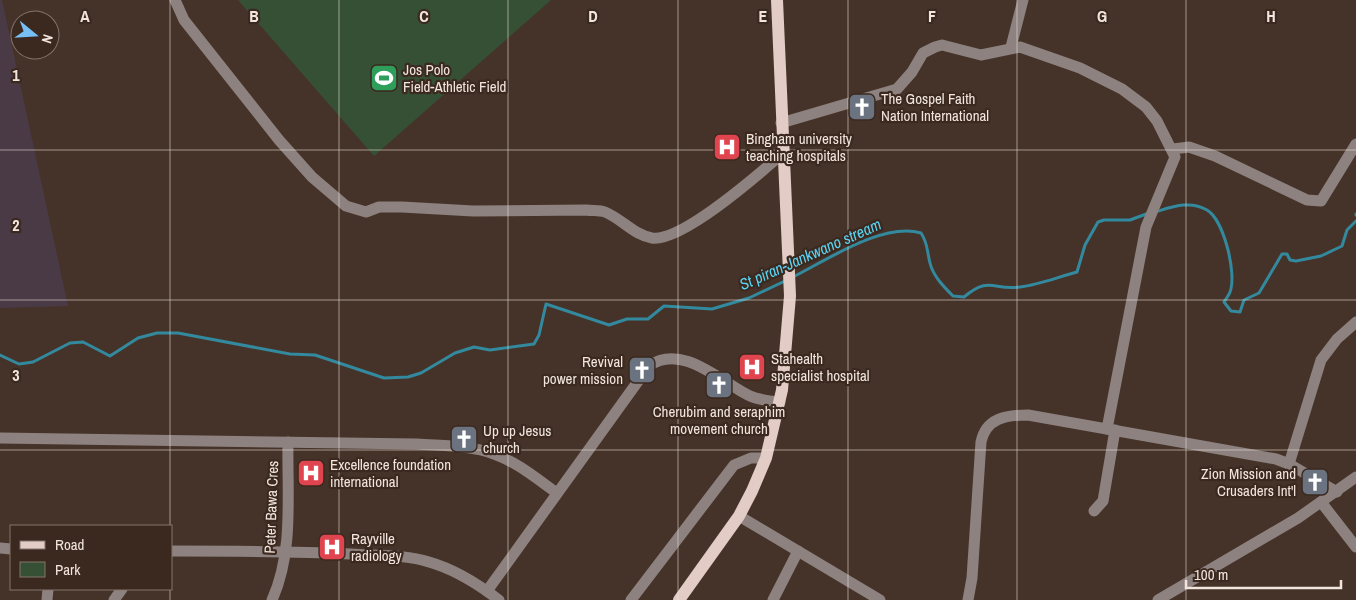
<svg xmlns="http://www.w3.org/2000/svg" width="1356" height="600" viewBox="0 0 1356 600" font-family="'Archivo Narrow',sans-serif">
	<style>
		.education { fill: #4a3a46 }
		.green { fill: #365036 }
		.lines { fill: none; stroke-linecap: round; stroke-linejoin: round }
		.stream { stroke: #33899d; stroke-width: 3 }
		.minor { stroke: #8d827f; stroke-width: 11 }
		.major { stroke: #e3ccc6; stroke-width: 12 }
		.grid { fill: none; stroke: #f1e5de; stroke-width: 1; stroke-opacity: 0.55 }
		.labels { text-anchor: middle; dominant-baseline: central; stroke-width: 4.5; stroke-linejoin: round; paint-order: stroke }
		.poi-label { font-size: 15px; fill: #f1e5de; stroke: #3b291f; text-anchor: start }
		.street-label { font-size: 15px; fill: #f1e5de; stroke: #3b291f }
		.water-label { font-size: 16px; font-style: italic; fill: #59d4f3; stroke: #3b291f }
		.grid-label { font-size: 16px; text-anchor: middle; font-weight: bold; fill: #f1e5de; stroke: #3b291f; stroke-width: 4.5; stroke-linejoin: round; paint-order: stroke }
	</style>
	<rect width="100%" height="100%" fill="#453329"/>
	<polygon class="education" points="0,0 2,0 68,306 0,308"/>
	<polygon class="green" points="238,0 551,0 374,156"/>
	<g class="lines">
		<g class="stream">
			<path d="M 1155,212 C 1172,207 1190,200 1207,210 C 1224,220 1237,274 1230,292 C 1229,295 1226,299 1224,302 L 1231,311 L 1240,312 L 1244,300 L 1259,293 L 1282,254 L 1287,254 L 1290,260 L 1296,261 L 1321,256 L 1342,246 L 1347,230 L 1356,221"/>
			<polyline points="1356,214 1356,215"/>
			<path d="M 793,277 C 827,260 883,222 921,233 C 928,243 927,252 930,263 C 933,276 944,287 953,296 L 964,297 C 990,275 993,291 1020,287 C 1039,285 1058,277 1077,272 L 1085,245 L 1098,222 L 1104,220 L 1130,220 L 1149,213"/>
			<polyline points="0,355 19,364 33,362 70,343 83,342 110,356 138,338 157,333 178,333 290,354 315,355 384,378 408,377 421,373 455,353 474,347 490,350 534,344 539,335 546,304 609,325 627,319 648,319 664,306 712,309 749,298 785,281"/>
		</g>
		<g class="minor">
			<path d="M 175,0 L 184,20 L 279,140 L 312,177 L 346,206 L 366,212 L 379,207 L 402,207 L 473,211 L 586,210 C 592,211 600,210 605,212 C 622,219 634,235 652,238 C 682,242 759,174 782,154"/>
			<polyline points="1011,47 1023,0"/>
			<polyline points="781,123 897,89 912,72 923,53 935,47 942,45 981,55 1020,47 1080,68 1122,89 1146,107 1157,121 1175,157 1146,227 1107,429"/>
			<polyline points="1173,149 1189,147 1215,156 1307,200 1321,201 1356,144"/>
			<path d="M 0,438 L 417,444 C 442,446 470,445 494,454 C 517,462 537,479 557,493"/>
			<polyline points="1289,464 1321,360 1337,339 1356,322"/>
			<polyline points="1321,502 1356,547"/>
			<polyline points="1094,511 1103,501 1115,430"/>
			<polyline points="739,516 880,600"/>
			<polyline points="0,548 11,549"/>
			<path d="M 171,551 C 231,551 290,551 350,554 C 376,556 404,554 429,562 C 454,569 478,584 499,600"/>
			<path d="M 487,591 L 649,366 C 682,342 722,383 750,396 C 759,400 770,401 780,402"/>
			<polyline points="47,600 48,589"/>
			<polyline points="114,600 122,589"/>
			<path d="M 272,600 C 294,552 287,494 288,442"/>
			<polyline points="631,600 734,465 751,458 766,458"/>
			<polyline points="773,600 798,551"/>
			<path d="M 968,600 L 972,578 L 981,442 C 986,418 1006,415 1028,415 L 1276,459 L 1289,464 L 1337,492"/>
			<polyline points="1158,600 1298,518 1356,477"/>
		</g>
		<polyline class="major" points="679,600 739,516 752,491 766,458 782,390 790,296 777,0"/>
	</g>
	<path class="grid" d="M 170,0 L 170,526M 339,0 L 339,600M 508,0 L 508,600M 678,0 L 678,600M 848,0 L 848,600M 1017,0 L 1017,600M 1186,0 L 1186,600M 0,150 L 1356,150M 0,300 L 1356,300M 0,450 L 1356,450M 170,589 L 170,600"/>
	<defs>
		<g id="stadium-square" transform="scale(1.4375)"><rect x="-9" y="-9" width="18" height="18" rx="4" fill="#2e9e5b" stroke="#3b291f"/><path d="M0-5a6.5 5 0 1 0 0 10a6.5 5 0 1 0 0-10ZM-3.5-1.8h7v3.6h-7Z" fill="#fff"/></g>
		<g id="church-square" transform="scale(1.4375)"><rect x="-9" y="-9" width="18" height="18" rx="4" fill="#6b7280" stroke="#3b291f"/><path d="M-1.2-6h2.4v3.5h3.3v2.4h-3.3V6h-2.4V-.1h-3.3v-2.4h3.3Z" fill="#fff"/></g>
		<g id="hospital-square" transform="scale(1.4375)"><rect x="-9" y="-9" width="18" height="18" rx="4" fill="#e0444e" stroke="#3b291f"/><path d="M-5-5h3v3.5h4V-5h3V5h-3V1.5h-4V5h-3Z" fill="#fff"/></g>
	</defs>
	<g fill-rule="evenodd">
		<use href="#stadium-square" x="384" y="78"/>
		<use href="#church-square" x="862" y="107"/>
		<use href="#hospital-square" x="727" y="147"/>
		<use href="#hospital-square" x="752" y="367"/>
		<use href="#church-square" x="642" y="370"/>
		<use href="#church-square" x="719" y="385"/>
		<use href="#church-square" x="464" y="439"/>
		<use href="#hospital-square" x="311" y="473"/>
		<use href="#church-square" x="1315" y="482"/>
		<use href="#hospital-square" x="332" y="547"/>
	</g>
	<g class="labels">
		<g class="poi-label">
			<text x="403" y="69">Jos Polo<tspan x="403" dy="17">Field-Athletic Field</tspan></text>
			<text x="881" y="98">The Gospel Faith<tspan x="881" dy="17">Nation International</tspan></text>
			<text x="746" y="138">Bingham university<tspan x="746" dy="17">teaching hospitals</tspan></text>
			<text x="771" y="358">Stahealth<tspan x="771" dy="17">specialist hospital</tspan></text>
			<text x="623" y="361" text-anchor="end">Revival<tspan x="623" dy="17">power mission</tspan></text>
			<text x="719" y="411" text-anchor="middle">Cherubim and seraphim<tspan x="719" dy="17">movement church</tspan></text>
			<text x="483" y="430">Up up Jesus<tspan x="483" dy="17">church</tspan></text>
			<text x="330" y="464">Excellence foundation<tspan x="330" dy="17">international</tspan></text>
			<text x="1296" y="473" text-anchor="end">Zion Mission and<tspan x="1296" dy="17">Crusaders Int'l</tspan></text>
			<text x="351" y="538">Rayville<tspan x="351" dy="17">radiology</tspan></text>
		</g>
		<g class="street-label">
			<text transform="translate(271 507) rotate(-88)">Peter Bawa Cres</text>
		</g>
		<g class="water-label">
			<text transform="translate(810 254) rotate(-24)">St piran-Jankwano stream</text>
		</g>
	</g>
	<g class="grid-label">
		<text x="85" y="22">A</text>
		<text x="254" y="22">B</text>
		<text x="424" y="22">C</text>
		<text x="593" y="22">D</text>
		<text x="763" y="22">E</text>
		<text x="932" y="22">F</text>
		<text x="1102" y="22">G</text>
		<text x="1271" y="22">H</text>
		<text x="16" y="81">1</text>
		<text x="16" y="231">2</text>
		<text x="16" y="381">3</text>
	</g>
	<rect x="10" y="525" width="162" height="65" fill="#3b291f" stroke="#84746b"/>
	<rect x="20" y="541" width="25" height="8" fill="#e3ccc6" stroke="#84746b"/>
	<text x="55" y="550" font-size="15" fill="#f1e5de">Road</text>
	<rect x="20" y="562" width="25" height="15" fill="#365036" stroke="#84746b"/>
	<text x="55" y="575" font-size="15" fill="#f1e5de">Park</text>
	<g transform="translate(35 35) rotate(108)"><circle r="24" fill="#3b291f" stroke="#84746b"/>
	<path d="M0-4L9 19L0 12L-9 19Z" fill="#76c0f6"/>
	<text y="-8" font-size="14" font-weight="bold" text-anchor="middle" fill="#f1e5de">N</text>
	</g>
	<path d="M1186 580v8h155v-8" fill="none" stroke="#f1e5de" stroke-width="2.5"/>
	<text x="1194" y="580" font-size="15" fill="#f1e5de" stroke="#3b291f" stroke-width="4" paint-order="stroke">100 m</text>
</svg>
